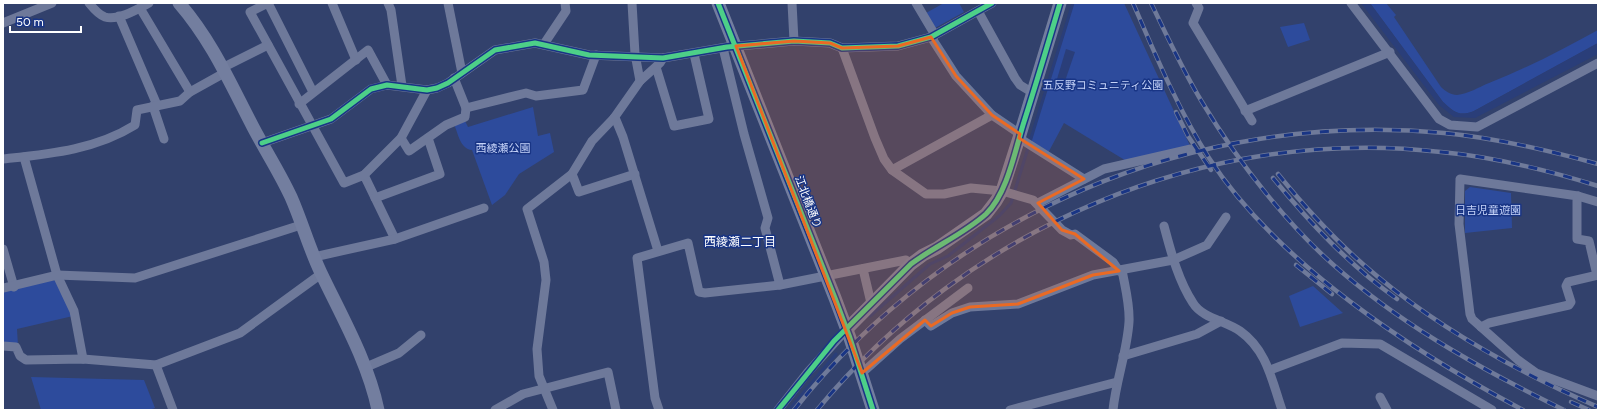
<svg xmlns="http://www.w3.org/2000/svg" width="1601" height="413" viewBox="0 0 1601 413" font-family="Figtree,'Noto Sans JP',sans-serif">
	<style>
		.green { fill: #2d4b9c }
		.water { fill: #2a3e79 }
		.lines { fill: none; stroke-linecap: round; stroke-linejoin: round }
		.stream { stroke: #2a3e79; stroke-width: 3 }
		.street { stroke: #6e799a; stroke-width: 9 }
		.secondary { stroke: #737e9f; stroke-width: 13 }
		.rail-casing { stroke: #6f7a9a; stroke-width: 4.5 }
		.rail { stroke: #193585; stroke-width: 3; stroke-dasharray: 9; stroke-linecap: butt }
		.cycleway-casing { stroke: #193585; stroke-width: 8 }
		.cycleway { stroke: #4dcf88; stroke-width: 5 }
		.marked { fill: #ea6a24; fill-opacity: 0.2; stroke: #ea6a24; stroke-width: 3; stroke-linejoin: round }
		.labels { text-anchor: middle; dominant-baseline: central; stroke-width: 3; stroke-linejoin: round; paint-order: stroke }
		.park-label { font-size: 11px; fill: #c5d3f9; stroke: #193585 }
		.street-label { font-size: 11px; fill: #fff; stroke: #193585 }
		.neighbourhood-label { font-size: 12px; fill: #fff; stroke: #193585 }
	</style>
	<rect width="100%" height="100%" fill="#32416c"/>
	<g class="green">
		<polygon points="944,3 959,3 964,12 935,28 926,13"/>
		<polygon points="1074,3 1124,3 1191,148 1128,162 1064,123 1048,153 1030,143"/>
		<path d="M 1370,3 L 1386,3 L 1396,15 L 1394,17 L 1441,87 C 1445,91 1451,95 1457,95 C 1468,94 1479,87 1489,83 C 1527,68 1562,50 1598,30 L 1598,43 L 1474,111 C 1459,117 1454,112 1443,102 Z"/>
		<polygon points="1304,23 1310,40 1288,47 1280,27"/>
		<path d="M 533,107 L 538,136 L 550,133 L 554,152 L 519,174 L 505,195 L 492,205 L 472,150 C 460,149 458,133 454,124 L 464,119 L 468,127 Z"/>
		<polygon points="1470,187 1511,193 1512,228 1465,233 1465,191"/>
		<polygon points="55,280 73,316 17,329 18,346 3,345 3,289"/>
		<polygon points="1313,286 1343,313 1300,327 1289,296"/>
		<polygon points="31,377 144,380 155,408 149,410 41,410"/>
	</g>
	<g class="water">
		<path d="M 1361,3 L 1370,3 L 1443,102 C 1454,112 1459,117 1474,111 L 1598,43 L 1598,54 L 1475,118 L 1454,117 L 1439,105 Z"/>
		<polygon points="1066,49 1075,52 1065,81 1057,79"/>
	</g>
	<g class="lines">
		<g class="stream">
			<polyline points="870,316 930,264 948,256 999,216 1011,203 1073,3"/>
			<polyline points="789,410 836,354"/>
		</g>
		<g class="street">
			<path d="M 89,3 C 93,8 99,15 105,17 C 118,21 138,9 149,3"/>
			<polyline points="268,3 250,12 344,183 364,175 395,239"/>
			<polyline points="268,3 313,92"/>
			<polyline points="332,3 356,60"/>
			<polyline points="388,3 391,10 402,86"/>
			<polyline points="448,3 462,73"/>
			<polyline points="632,3 635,54 640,81"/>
			<polyline points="792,3 794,41"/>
			<polyline points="916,3 935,35"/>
			<polyline points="1196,3 1199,8 1193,23 1252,121"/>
			<polyline points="1351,3 1439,119 1450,125 1477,127 1598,63"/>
			<polyline points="140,8 190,92"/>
			<polyline points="978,11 1015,78 1020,85 1033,93"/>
			<polyline points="119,16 157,105"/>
			<polyline points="3,23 52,3"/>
			<polyline points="931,37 956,76 992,115 1020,134"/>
			<polyline points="544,44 566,11 565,3"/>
			<polyline points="723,48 744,134 768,218 765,228 780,285"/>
			<polyline points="842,48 875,138 884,159 892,170 926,194 944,194 971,188 1002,191 1033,200 1062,230 1071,235 1075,234 1113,262 1119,271"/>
			<polyline points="224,67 268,45"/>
			<polyline points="656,67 674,126 709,119 694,54"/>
			<polyline points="299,104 368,50 387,85"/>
			<polyline points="153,106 164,139"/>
			<polyline points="466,108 526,93 536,96 583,90 596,55"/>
			<polyline points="1245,111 1390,52"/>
			<polyline points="614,118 616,120 623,137 658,251"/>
			<polyline points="401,138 409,151 446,125 465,117 466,108 454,78"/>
			<polyline points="1019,138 1084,179"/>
			<polyline points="262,143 331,119 371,89 387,85 427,90 437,88 448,83 495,50 535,43 589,55 663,58 727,47 794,41 830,43 842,48 898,46 931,37 992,3"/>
			<polyline points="24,157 57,275 74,311 83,359"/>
			<path d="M 3,159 C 49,154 95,150 135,125 L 137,110 L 180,101 L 190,92 L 226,72"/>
			<polyline points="892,170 992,115"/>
			<polyline points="572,174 579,192 635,174"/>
			<polyline points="364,175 401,138 427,90"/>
			<polyline points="1578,196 1460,179 1459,224 1470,314 1472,319 1518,360 1536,373 1598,396"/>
			<polyline points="375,198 440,174 428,138"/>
			<polyline points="1038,203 1104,169 1191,149"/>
			<path d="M 1164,226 C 1171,252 1178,280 1193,303 C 1202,318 1226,321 1240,331 C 1267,350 1272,381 1282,410"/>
			<polyline points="3,249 14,287"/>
			<polyline points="314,257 395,239 484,208"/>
			<polyline points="863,269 871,303"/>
			<polyline points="1597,275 1589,241 1577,239 1577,201 1578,196 1598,202"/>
			<polyline points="3,288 57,275 135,278 301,225"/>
			<polyline points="925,320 931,326 952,313 970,307 1018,304 1093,275 1173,260 1207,245 1226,217"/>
			<polyline points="1481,327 1489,323 1569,305 1571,302 1566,286 1568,282 1598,275"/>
			<polyline points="3,346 16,347 20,356 26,360 83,359 156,365 240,333 321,274"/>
			<polyline points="1123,356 1197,334 1221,321"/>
			<polyline points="156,365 173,410"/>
			<polyline points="364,368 399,353 421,335"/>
			<polyline points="1270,370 1342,343 1380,344 1492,410"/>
			<polyline points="862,373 900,339 968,288"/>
			<polyline points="1380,397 1387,410"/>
			<polyline points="495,410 523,394 608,372 616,410"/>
			<polyline points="553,410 539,376 537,349 546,280 544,262 527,209 572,174 592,141 614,118 640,81 660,63 663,58"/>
			<polyline points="659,410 655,398 637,258 688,243 699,292 705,293 780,285 906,260 911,264"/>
			<polyline points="778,410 808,372 847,329"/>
			<polyline points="1010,410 1117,382"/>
			<path d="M 1113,410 C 1116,380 1127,352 1129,322 C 1130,305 1125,287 1122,270"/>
		</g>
		<g class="secondary">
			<path d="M 179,3 C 212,41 230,83 253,127 C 265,150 280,173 291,197 C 302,222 309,248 321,273 C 342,317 368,362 378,410"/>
			<polyline points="718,3 835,298 850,338 873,410"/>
			<polyline points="847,329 911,264 923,255 937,248 986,214 996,201 1002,191 1019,138 1060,3"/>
		</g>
		<g class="rail-casing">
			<g id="rail">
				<path d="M 1133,3 C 1156,56 1178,109 1209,158 C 1278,264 1412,351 1523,410"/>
				<path d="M 1151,3 C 1167,36 1183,71 1202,102 C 1238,162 1290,229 1344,274 C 1410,330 1487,372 1564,410"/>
				<polyline points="1176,112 1188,136 1211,170"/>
				<path d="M 1278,174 C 1308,211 1340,246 1377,276 C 1443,331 1520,373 1598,407"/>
				<path d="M 1273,178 C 1310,223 1349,265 1397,299"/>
				<polyline points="1296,265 1332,294"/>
				<polyline points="1571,402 1589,410"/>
				<path d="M 794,410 C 950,214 1194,110 1444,133 C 1497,138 1547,150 1598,164"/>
				<path d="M 817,410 C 967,228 1205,125 1441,152 C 1495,157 1547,170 1598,186"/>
			</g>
		</g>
		<use href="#rail" class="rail"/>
		<g class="cycleway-casing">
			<g id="cycleway">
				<polyline points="718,3 835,298 850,338 873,410"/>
				<polyline points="262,143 331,119 371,89 387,85 427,90 437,88 448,83 495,50 535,43 589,55 663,58 727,47 794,41 830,43 842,48 898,46 931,37 992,3"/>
				<path d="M 778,410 L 834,341 L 911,264 C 935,246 964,234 986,214 C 1007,194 1015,151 1023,125 C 1036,84 1048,44 1060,3"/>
			</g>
		</g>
		<use href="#cycleway" class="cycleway"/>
	</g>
	<path class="marked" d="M 931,37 L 956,76 L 992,115 L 1020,134 L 1019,138 L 1084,179 L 1038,203 L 1062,230 L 1075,234 L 1119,271 L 1093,275 L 1018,304 L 970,307 L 952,313 L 931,326 L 925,320 L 862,373 L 736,46 L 794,41 L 830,43 L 842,48 L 898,46 Z"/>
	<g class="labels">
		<g class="park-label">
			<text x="1103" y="85">五反野コミュニティ公園</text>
			<text x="503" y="148">西綾瀬公園</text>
			<text x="1488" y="210">日吉児童遊園</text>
		</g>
		<g class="street-label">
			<text transform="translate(808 202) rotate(69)">江北橋通り</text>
		</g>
		<g class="neighbourhood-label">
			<text x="740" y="242">西綾瀬二丁目</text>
		</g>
	</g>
	<rect width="1601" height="413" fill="none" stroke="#ffffff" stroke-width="8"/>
	<path d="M10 26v6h71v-6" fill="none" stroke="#ffffff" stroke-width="2"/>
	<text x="16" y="26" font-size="12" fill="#ffffff" stroke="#193585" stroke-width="3" paint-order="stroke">50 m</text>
</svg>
